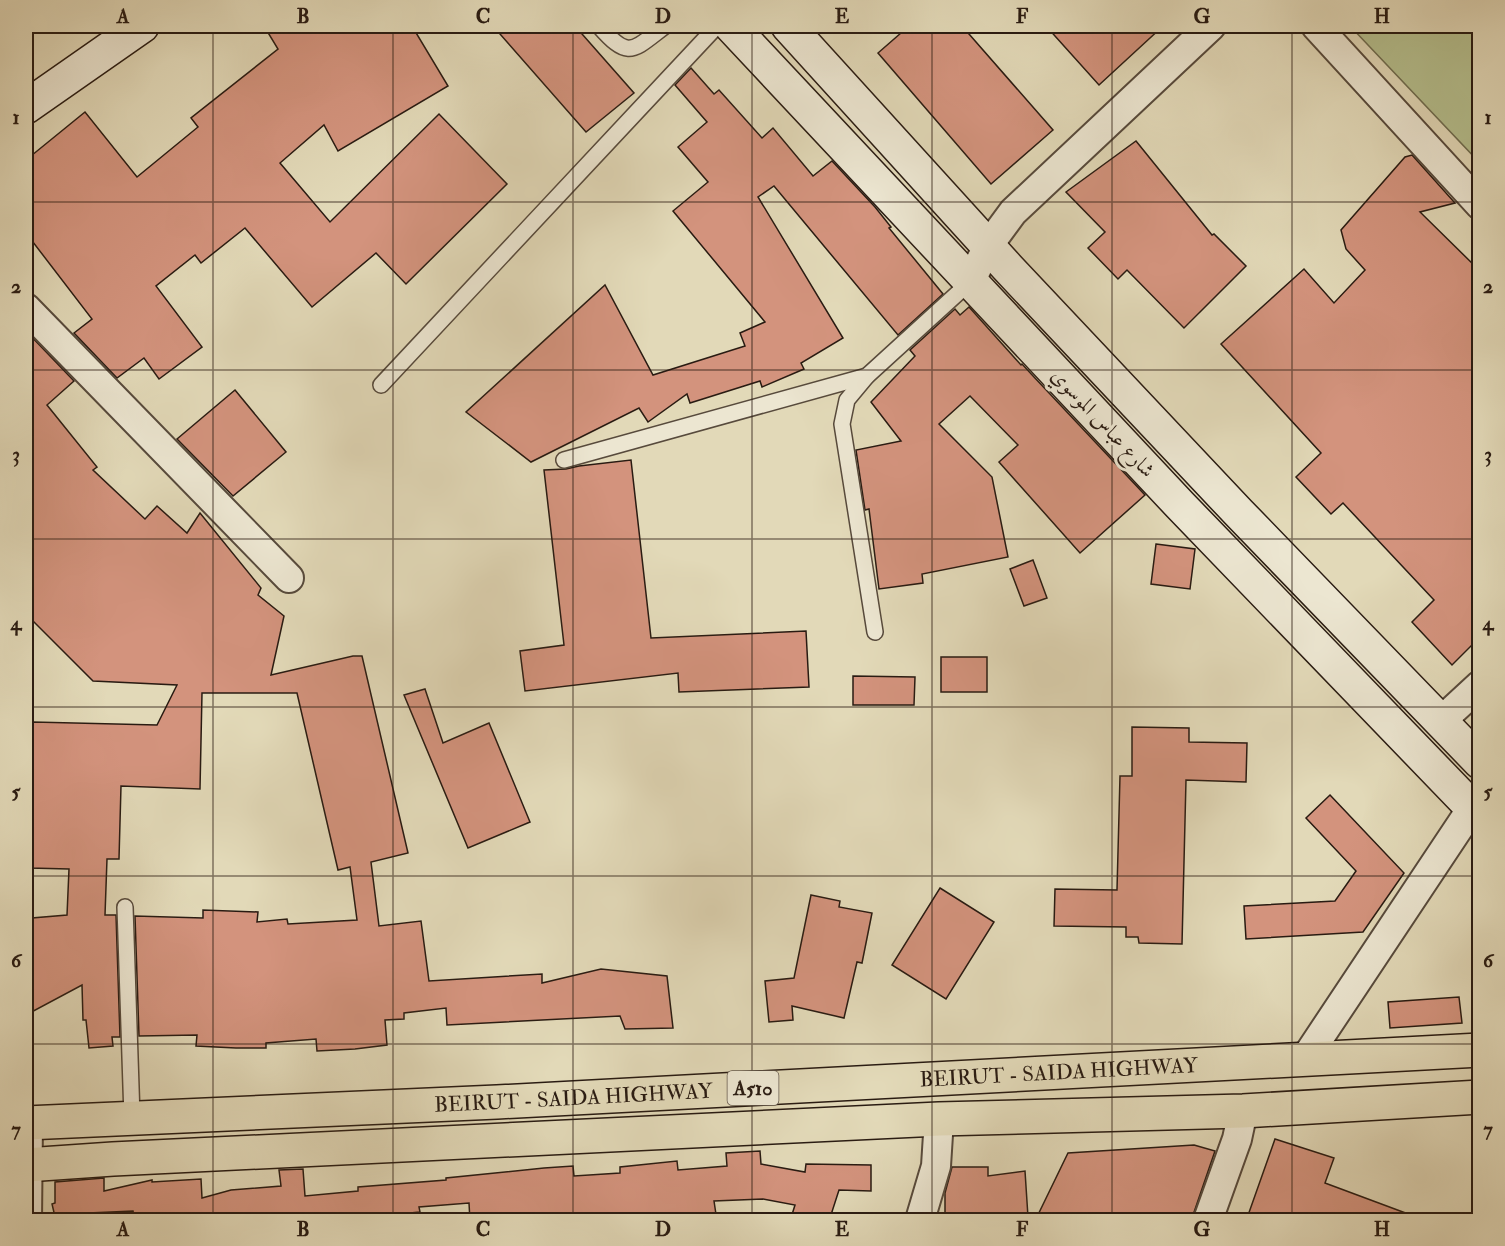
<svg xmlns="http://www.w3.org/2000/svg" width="1505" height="1246" viewBox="0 0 1505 1246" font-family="'IM FELL Double Pica',Amiri,serif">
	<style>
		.green { fill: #b5bf8e; stroke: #6f6d50; stroke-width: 1.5 }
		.building { fill: #d3937d; stroke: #291b12; stroke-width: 1.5 }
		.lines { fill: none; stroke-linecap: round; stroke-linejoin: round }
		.lane-casing { stroke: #574a3c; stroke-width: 18 }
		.street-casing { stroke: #574a3c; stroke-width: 32 }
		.secondary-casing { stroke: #291b12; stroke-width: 36 }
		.highway-casing { stroke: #291b12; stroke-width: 36 }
		.lane { stroke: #ece6d1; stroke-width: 15 }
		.street { stroke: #ece6d1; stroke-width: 28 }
		.secondary { stroke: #ece6d1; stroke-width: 33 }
		.highway { stroke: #e2d9b8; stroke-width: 33 }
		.grid { fill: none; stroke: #291b12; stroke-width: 1.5; stroke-opacity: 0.55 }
		.labels { text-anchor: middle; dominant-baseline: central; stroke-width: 6; stroke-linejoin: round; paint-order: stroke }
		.shield { fill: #ece6d1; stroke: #64584b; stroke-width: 1.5 }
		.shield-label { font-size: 20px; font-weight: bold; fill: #291b12 }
		.street-label { font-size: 21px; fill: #291b12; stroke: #ece6d1 }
		.neatline { fill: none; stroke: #291b12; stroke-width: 2 }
		.grid-label { font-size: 20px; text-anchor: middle; font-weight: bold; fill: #291b12 }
	</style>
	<rect width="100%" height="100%" fill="#e2d9b8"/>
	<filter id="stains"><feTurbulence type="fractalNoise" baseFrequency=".00333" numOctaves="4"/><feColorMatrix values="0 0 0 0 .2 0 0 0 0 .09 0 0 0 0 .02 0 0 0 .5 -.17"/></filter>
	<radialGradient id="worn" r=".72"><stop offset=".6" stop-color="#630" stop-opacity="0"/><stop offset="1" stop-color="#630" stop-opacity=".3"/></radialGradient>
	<polygon class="green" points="1350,26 1479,26 1479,162"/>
	<g class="building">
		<polygon points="264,26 412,26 448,86 338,151 324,125 280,163 330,222 439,114 507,184 406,284 376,253 312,307 245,228 201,263 195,255 156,286 202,347 159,379 144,358 117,378 74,333 92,319 26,233 26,160 85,112 137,177 198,127 191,118 278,49"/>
		<polygon points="493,26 575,26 634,93 586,132"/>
		<polygon points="909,26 962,26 1053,130 991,184 878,53"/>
		<polygon points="1046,26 1163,26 1099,85"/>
		<polygon points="691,68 714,94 719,90 762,138 773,128 813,176 832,161 875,207 891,227 889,228 943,294 898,335 774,186 758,197 843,338 801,363 804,369 762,387 760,381 690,403 687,394 648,422 639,408 531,462 466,412 605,285 653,375 745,346 740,333 765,322 673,211 708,182 678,147 707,122 675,85"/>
		<polygon points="1136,141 1212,235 1214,234 1246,266 1184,328 1127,270 1118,279 1088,248 1105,232 1066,192"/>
		<polygon points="1412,155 1455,203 1420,212 1479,270 1479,638 1452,665 1412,622 1434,600 1343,503 1331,514 1296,477 1321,453 1221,344 1304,269 1334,303 1365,270 1346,249 1341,230 1405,157"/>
		<polygon points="969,307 1021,365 1022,364 1034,377 1145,495 1080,553 999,462 1018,445 970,396 939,424 992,477 1008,557 922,574 923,583 879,589 869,509 865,510 856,450 901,441 871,402 915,356 910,350 955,309 960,315"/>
		<polygon points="26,331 74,381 47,405 97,467 93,470 145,519 157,506 187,533 200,513 261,588 258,595 284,616 271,675 353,656 362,656 408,853 371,862 379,926 421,921 429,981 542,974 542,983 601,969 667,976 673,1028 625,1029 620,1016 447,1025 446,1008 404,1013 404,1019 385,1020 387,1045 355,1049 317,1051 316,1039 266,1043 266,1048 236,1048 196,1046 197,1035 139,1036 135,916 203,918 203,910 258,912 257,922 287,919 288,924 357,920 350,867 338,870 297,693 202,693 200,789 121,786 119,859 107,859 105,915 116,915 120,1037 112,1037 113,1046 89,1048 86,1020 83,1020 82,985 26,1015 26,933 33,931 32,918 67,915 69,869 29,868 33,722 157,725 177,685 93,681 26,614"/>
		<polygon points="235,390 286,452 233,496 177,439"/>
		<polygon points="631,460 651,638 806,631 809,687 679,692 678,673 525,691 520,651 564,645 544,470 566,469 579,466"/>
		<polygon points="1156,544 1195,549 1190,589 1151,584"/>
		<polygon points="1033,560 1047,598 1024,606 1010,569"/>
		<rect x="941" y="657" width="46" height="35"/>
		<polygon points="853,676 915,677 914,705 853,705"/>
		<polygon points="425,689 443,743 489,723 530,822 468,848 404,695"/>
		<polygon points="1132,727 1189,728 1189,742 1247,743 1246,782 1186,780 1182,944 1139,943 1138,937 1126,937 1126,927 1054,926 1055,889 1117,890 1120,776 1132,776"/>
		<polygon points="1330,795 1404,873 1363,932 1246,939 1244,906 1335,901 1356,871 1306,818"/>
		<polygon points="940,888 994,922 946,999 892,965"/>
		<polygon points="811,895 840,901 839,907 872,913 862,963 857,962 844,1018 792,1006 793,1020 769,1022 765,981 794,978"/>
		<polygon points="1459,997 1462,1023 1390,1028 1388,1002"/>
		<polygon points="1275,1139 1334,1158 1325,1183 1419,1218 1418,1221 1246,1221"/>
		<polygon points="1194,1145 1215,1151 1191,1221 1035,1221 1068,1153"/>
		<polygon points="760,1151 761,1164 805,1172 806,1164 871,1165 871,1191 839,1190 829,1221 790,1221 795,1205 763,1199 714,1201 717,1221 514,1221 514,1218 470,1221 469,1203 419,1207 420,1212 390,1215 390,1221 135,1221 133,1211 89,1213 90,1221 56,1221 52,1204 55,1203 55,1182 104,1178 104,1191 152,1180 152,1182 201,1179 202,1198 231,1190 281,1186 279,1170 303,1169 305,1196 358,1191 358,1187 446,1180 446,1178 544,1168 573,1166 574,1176 620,1173 620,1167 677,1161 678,1170 727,1166 726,1153"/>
		<polygon points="952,1167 988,1167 988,1176 1025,1171 1028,1217 945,1218 945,1193"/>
	</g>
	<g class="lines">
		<g class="lane-casing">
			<g id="lane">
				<path d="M 599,26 C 629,60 632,51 665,26"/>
				<polyline points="381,385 717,26"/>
				<polyline points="564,460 867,376"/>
				<polyline points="875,632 842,424 847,400 867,376 970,282"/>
				<polyline points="125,907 132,1117"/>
			</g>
		</g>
		<g class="street-casing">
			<g id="street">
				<polyline points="1316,26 1480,205"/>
				<polyline points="970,282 988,246 1013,212 1211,26"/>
				<polyline points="26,308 289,578"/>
				<polyline points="1441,721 1480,685"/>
				<polyline points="1305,1059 1472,808"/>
				<polyline points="27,1220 28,1123"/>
				<polyline points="920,1220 936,1166 939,1119"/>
				<polyline points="1208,1220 1237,1139 1243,1111"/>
			</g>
		</g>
		<g class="secondary-casing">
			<g id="secondary">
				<polyline points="731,26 1180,505 1480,816"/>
				<polyline points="788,26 1008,268 1239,513 1480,762"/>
				<polyline points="26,107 142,26"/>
			</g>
		</g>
		<g class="highway-casing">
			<g id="highway">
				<path id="s1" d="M 26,1123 L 497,1102 L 1480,1050"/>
				<polyline points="26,1165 113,1159 939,1119 1243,1111 1480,1097"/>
			</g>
		</g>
		<use href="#lane" class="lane"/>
		<use href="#street" class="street"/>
		<use href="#secondary" class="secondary"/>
		<use href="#highway" class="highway"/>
	</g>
	<path class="grid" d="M 213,26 L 213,1220M 393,26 L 393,1220M 573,26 L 573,1220M 752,26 L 752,1220M 932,26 L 932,1220M 1112,26 L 1112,1220M 1292,26 L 1292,1220M 26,202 L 1480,202M 26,370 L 1480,370M 26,539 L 1480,539M 26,707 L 1480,707M 26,876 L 1480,876M 26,1044 L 1480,1044"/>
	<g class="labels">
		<rect class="shield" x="727.5" y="1071" width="51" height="34" rx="4.5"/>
		<g class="shield-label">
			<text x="753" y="1088">A510</text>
		</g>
		<g class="street-label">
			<text transform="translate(1103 423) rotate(47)">شارع عباس الموسوي</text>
			<text stroke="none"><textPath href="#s1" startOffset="1034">BEIRUT - SAIDA HIGHWAY</textPath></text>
			<text stroke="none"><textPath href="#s1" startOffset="548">BEIRUT - SAIDA HIGHWAY</textPath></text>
		</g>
	</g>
	<rect width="1505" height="1246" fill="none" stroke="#e2d9b8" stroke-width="66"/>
	<rect x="33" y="33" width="1439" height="1180" class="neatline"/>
	<g class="grid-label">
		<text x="123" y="23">A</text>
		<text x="303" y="23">B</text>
		<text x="483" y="23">C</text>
		<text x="663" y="23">D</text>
		<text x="842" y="23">E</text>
		<text x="1022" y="23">F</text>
		<text x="1202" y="23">G</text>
		<text x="1382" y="23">H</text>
		<text x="16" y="124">1</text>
		<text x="1488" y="124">1</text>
		<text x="16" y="293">2</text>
		<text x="1488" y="293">2</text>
		<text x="16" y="461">3</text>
		<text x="1488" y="461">3</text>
		<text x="16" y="630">4</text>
		<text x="1488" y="630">4</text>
		<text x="16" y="798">5</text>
		<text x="1488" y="798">5</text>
		<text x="16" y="967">6</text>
		<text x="1488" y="967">6</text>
		<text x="16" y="1136">7</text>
		<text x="1488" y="1136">7</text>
		<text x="123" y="1236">A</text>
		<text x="303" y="1236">B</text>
		<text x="483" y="1236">C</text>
		<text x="663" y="1236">D</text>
		<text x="842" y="1236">E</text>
		<text x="1022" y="1236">F</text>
		<text x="1202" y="1236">G</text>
		<text x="1382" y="1236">H</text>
	</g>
	<rect width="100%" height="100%" filter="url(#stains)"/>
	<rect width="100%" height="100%" fill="url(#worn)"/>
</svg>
